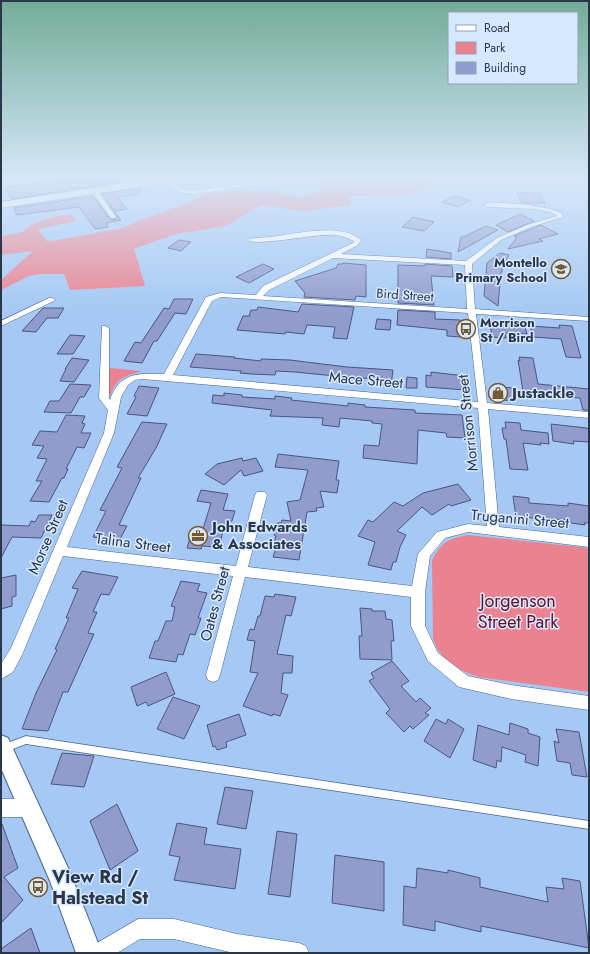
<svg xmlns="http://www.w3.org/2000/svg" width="590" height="954" viewBox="0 0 590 954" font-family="Jost,sans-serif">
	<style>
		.green { fill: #eb828f }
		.building { fill: #909ccd; stroke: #4b5581 }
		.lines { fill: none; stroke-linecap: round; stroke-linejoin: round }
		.service-casing { stroke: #44658c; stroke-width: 1.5 }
		.minor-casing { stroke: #44658c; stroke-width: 1 }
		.tertiary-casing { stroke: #44658c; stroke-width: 2 }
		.trunk-casing { stroke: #44658c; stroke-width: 1 }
		.service { fill: #fff; fill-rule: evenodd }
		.minor { fill: #fff; fill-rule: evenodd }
		.tertiary { fill: #fff; fill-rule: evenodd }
		.trunk { fill: #fff; fill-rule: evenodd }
		.labels { text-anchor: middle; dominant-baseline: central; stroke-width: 3; stroke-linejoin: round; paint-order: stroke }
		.far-poi-label { font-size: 13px; font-weight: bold; fill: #293749; stroke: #d6e8ff; text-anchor: end }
		.far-street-label { font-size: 13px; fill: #293749; stroke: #d6e8ff }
		.street-label { font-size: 15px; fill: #293749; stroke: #d6e8ff }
		.poi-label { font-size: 15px; font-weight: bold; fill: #293749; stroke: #d6e8ff; text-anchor: start }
		.near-park-label { font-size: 18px; fill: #660e24; stroke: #d6e8ff }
		.near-poi-label { font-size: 18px; font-weight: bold; fill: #293749; stroke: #d6e8ff; text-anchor: start }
	</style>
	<rect width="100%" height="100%" fill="#a5c9f4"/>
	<g class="green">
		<path d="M 314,179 L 438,179 L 427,187 L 409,195 L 349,196 L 351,205 L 302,211 L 261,205 L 226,226 L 176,234 L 134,249 L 145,286 L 70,290 L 64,274 L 40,274 L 29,276 L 1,290 L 1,280 L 33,251 L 1,255 L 1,236 L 23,232 C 30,221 58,216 71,214 L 77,221 L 38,229 L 47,241 L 52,241 L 123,228 L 143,219 L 185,204 L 207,194 L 240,190 L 273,191 L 302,198 L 323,190 Z"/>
		<path d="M 111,368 L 140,371 L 140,372 C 125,375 115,380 111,395 L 108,395 L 108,371 Z"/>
		<path d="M 467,535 L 589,548 L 589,692 L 479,677 C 459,671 438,659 433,638 L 432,561 C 440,542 449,539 467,535 Z"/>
	</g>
	<g class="building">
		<polygon points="72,179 139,179 11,199 6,187"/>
		<polygon points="140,188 140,194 117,197 127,209 114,211 121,220 106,223 108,227 95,229 79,207 17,215 14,208 93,196 110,219 115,220 117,216 102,194"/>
		<polygon points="517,193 540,193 545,203 522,203"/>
		<polygon points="455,196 470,200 458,207 442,202"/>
		<polygon points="520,214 534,221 508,232 496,225"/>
		<polygon points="413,217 434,222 424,231 402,227"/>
		<polygon points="541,225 558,234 539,239 543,241 508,249 517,237 514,236"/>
		<polygon points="486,226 498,230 458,252 461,237 463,237"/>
		<polygon points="179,240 191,242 181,251 168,248"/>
		<polygon points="427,249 451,253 451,259 426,257"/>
		<polygon points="500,253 509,255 502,268 502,272 501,272 498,306 484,296 487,263"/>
		<polygon points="343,263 366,265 366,297 356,296 355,300 304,297 305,293 295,281 336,268 338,264 343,264"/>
		<polygon points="263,264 274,269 249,283 236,277"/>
		<polygon points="425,264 452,266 453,277 431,276 434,305 398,303 398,265 425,266"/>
		<polygon points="174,299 193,299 186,314 175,313 157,341 154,341 142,363 124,361 135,342 141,343 164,308 169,309"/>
		<polygon points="302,304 354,307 347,339 333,338 335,327 307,325 304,334 286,332 285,334 237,330 243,316 249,316 251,310 257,310 258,307 298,312"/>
		<polygon points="43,308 64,308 58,318 47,318 36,332 22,331"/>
		<polygon points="398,310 435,312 435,319 460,320 461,337 447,336 447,330 397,325"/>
		<polygon points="377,319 391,320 390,330 375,329"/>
		<polygon points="494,322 524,324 527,334 505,333 506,338 492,337 490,324 494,324"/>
		<polygon points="559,325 572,326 581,358 566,357 561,339 533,337 530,326 560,328"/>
		<polygon points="70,335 85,336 73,354 57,354"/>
		<polygon points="196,354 235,357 234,358 261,361 261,359 290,360 347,367 393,370 391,385 377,384 377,379 345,377 345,379 334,378 335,376 295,372 276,371 275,375 251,374 240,373 241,371 190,367"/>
		<polygon points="519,357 533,358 538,384 589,389 589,410 583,410 580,398 540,395 541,399 524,397 518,360 520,361"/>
		<polygon points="72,358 89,360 74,382 60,381 66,369 65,369"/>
		<polygon points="431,372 465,376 466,390 426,387 426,375 431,376"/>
		<polygon points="407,377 417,378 417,388 406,388"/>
		<polygon points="70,384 91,385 84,397 80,397 71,413 44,412 50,401 59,401"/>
		<polygon points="139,386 159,388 147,416 127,414 136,397 134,396"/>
		<polygon points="492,386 512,388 514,401 494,399"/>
		<polygon points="224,393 242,395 242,397 275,399 275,396 292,398 291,400 348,406 348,403 365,405 365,407 415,410 415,413 462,415 465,438 447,437 446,433 418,430 417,464 363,458 364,445 379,446 382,424 372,423 372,421 340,418 339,427 322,425 323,418 270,416 272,410 212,403 213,395 224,396"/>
		<polygon points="66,415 85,416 82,423 85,424 81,433 91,433 84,448 77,447 66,469 68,469 64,478 62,478 49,502 30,501 42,481 36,481 47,459 37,458 44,446 32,445 40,431 57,432"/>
		<polygon points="142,422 167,424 156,448 138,478 141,478 119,525 127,526 119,541 93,537 106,511 100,510 122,468 117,467"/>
		<polygon points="505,422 520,423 521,430 548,433 549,444 540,443 541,445 523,443 528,470 510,469 506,439 504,439 502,428 506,428"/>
		<polygon points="551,424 586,428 589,429 589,442 573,441 574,444 553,441"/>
		<polygon points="278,454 339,461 336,480 339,480 337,493 320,491 324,507 316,508 317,511 307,512 299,560 273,557 276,548 273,547 276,536 274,535 277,523 281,523 282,520 291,521 287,502 300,500 308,470 275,467"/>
		<polygon points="242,458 243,461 256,458 263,471 244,476 241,470 224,485 205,474 217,464"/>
		<polygon points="458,484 471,500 451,506 449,504 432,515 422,507 397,531 406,535 400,547 396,562 393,562 391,570 368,565 375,542 358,536 368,520 373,522 394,502 403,506 423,493"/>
		<polygon points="201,490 228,494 223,510 235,511 232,521 229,521 227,528 224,527 219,547 202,546 201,549 187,548 192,531 202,532 211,503 197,501"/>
		<polygon points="513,496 529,498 529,503 568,506 568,503 589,506 589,523 584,523 585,525 571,523 570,520 516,517"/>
		<polygon points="39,515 52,515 41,538 12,537 1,558 1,525 29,526 31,521 35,522"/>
		<polygon points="82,571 118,577 109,595 101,594 93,612 97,612 88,633 94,634 68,692 63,692 48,731 22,729 36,693 57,650 55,649 69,618 66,618 78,589 72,588"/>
		<polygon points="16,575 16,596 12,597 12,606 1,609 1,578"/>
		<polygon points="181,581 200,584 197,591 207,593 198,618 201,618 195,635 190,634 183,655 178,654 176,662 149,658 155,641 158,641 166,621 172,621 175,607 171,606"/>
		<polygon points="275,594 296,597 291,616 286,615 277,654 293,656 292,673 283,673 281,693 288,695 280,716 273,714 272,716 243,706 258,673 250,672 255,641 247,640 250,629 254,630 258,616 260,616 265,596 274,597"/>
		<polygon points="360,608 372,609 372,611 385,611 386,619 392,620 394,641 391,641 392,660 360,659 359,636 362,636"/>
		<polygon points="392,661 409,681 401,686 416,702 420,698 431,708 425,713 429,715 413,729 410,726 404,732 386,713 390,709 369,681 374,678 371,673"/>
		<polygon points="166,672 175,694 148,706 146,702 137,706 131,687"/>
		<polygon points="173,697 200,706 184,739 157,729"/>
		<polygon points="239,714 246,735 226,742 227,747 217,750 215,746 213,747 207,725"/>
		<polygon points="436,719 446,724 448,719 464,729 450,758 424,741"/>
		<polygon points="510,723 528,729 528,733 540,737 538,766 525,762 526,755 502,747 501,762 497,760 496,768 473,760 478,725 509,735"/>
		<polygon points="556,729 579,732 587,777 572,775 570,763 557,761 554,741 559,743"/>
		<polygon points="62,753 94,756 84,787 51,784"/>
		<polygon points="225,787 253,791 246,829 217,824"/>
		<polygon points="117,804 138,851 110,870 90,821"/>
		<polygon points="177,823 207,828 204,844 241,849 235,889 174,880 180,857 169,855"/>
		<polygon points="2,824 18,868 4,877 23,900 1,923 1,825"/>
		<polygon points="277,831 297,834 290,897 268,894"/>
		<polygon points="335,855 384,862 384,911 332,903"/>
		<polygon points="417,868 448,873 448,870 480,878 480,887 548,902 546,887 564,889 562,878 580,881 589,948 481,926 481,932 435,921 435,931 403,925 404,886 416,888"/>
		<polygon points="31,928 40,953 1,953 1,949"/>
	</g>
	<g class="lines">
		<g class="service-casing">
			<polygon id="service" points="26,736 589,821 589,829 26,744 5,752 2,751 1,748 2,745"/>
		</g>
		<g class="minor-casing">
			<g id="minor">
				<polygon points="16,179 39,179 36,181"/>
				<polygon points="167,179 184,190 195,190 278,179 296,179 195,194 181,193 161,180"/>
				<polygon points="92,189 96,189 116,217 115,218 111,218 91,190"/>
				<path d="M 485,204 C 504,201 544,205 562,213 L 563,217 L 531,227 L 501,240 L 472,264 L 475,309 L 589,317 L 589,321 L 476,314 L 487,403 L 589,412 L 589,418 L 488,409 L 499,527 L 589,537 L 589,547 L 468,532 L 445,538 L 430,556 L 425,592 L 425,626 L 438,653 L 468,676 L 511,685 L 589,696 L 589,710 L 511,699 L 459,687 L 428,661 L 411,626 L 411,597 L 245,577 L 220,675 L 218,680 L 213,682 L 208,680 L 206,675 L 233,576 L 63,556 L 22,655 L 13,672 L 1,679 L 1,664 L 11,648 L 104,433 L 108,410 L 99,398 L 102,326 L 105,326 L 109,328 L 109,398 L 110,400 C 119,372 139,373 164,374 L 206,297 L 220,293 L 256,295 L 263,286 L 353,243 L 354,241 C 347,238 341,235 334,235 C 317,233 257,247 248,240 L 249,239 C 258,237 267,238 277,236 C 300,233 342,223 361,240 L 358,245 L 341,254 L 466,261 L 497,238 L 527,225 L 557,216 L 551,212 L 535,209 L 487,207 L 485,206 ZM 333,258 L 465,265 L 467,309 L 263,296 L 269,290 ZM 221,297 L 468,313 L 478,402 L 173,375 L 212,301 ZM 142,379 L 478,408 L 487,526 L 468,524 L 437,532 L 418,554 L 412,586 L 248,567 L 267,495 L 265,492 L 257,492 L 255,495 L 236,566 L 67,547 L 114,433 L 121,397 L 128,385 L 135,380 Z"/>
				<polygon points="49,298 52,298 56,300 1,326 1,321"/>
				<polygon points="1,799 30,799 36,802 39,808 36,814 30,817 1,817"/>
				<polygon points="138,919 174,919 237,934 299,943 306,946 309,953 234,953 174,939 140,939 117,953 89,953 92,946"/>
			</g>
		</g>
		<g class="tertiary-casing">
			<polygon id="tertiary" points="1,735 8,738 69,870 102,953 76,953 50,881 1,768"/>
		</g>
		<g class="trunk-casing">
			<polygon id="trunk" points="151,179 177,179 172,182 1,208 1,202"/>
		</g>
		<use href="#service" class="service"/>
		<use href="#minor" class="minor"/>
		<use href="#tertiary" class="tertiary"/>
		<use href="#trunk" class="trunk"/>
	</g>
	<linearGradient id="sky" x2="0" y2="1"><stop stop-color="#71ac97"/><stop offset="0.57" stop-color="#d6e7fa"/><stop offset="1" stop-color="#d6e7fa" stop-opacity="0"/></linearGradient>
	<rect width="590" height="313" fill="url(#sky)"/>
	<defs>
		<g id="school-ring" transform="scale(1)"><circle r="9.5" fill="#d6e8ff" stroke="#78592e" stroke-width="1.5"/><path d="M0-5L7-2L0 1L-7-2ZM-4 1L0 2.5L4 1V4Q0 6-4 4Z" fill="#78592e"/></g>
		<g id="bus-ring" transform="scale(1)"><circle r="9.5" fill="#d6e8ff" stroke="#78592e" stroke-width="1.5"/><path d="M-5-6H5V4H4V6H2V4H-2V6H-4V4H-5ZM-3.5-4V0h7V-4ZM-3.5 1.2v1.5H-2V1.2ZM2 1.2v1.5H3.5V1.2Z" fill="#78592e"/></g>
		<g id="shop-ring" transform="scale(1)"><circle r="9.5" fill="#d6e8ff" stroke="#78592e" stroke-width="1.5"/><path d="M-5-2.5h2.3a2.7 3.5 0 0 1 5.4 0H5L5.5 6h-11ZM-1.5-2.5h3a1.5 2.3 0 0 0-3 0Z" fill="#78592e"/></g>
		<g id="office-ring" transform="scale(1)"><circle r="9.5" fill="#d6e8ff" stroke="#78592e" stroke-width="1.5"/><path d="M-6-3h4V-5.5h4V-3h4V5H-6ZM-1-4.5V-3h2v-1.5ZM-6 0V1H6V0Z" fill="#78592e"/></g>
	</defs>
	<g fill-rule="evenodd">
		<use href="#school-ring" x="561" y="269"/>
		<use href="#bus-ring" x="466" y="329"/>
		<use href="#shop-ring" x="498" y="393"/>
		<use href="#office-ring" x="198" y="536"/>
		<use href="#bus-ring" x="38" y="887"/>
	</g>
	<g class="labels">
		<g class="far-poi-label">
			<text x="547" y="262">Montello<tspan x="547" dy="15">Primary School</tspan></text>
			<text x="480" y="322" text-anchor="start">Morrison<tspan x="480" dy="15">St / Bird</tspan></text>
		</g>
		<g class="far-street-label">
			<text transform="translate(405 295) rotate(4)">Bird Street</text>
		</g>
		<g class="street-label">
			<text transform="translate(366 380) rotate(5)">Mace Street</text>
			<text transform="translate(468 423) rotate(-96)">Morrison Street</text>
			<text transform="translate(520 519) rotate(5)">Truganini Street</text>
			<text transform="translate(48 537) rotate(-67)">Morse Street</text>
			<text transform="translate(133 543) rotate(7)">Talina Street</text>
			<text transform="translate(215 604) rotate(-75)">Oates Street</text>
		</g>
		<g class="poi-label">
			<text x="512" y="393">Justackle</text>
			<text x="212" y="527">John Edwards<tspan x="212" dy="17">&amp; Associates</tspan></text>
		</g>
		<g class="near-park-label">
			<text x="518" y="601">Jorgenson<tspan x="518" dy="21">Street Park</tspan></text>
		</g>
		<g class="near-poi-label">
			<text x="52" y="877">View Rd /<tspan x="52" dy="21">Halstead St</tspan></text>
		</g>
	</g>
	<rect width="590" height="954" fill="none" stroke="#293749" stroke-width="4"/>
	<rect x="448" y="12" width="130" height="72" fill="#d6e8ff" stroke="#91a1b6"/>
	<rect x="456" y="25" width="20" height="6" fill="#ffffff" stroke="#91a1b6"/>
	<text x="484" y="32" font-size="12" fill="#293749">Road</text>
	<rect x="456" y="42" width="20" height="12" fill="#eb828f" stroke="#91a1b6"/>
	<text x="484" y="52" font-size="12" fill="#293749">Park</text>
	<rect x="456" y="62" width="20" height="12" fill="#909ccd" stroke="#91a1b6"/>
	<text x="484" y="72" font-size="12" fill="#293749">Building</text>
</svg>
